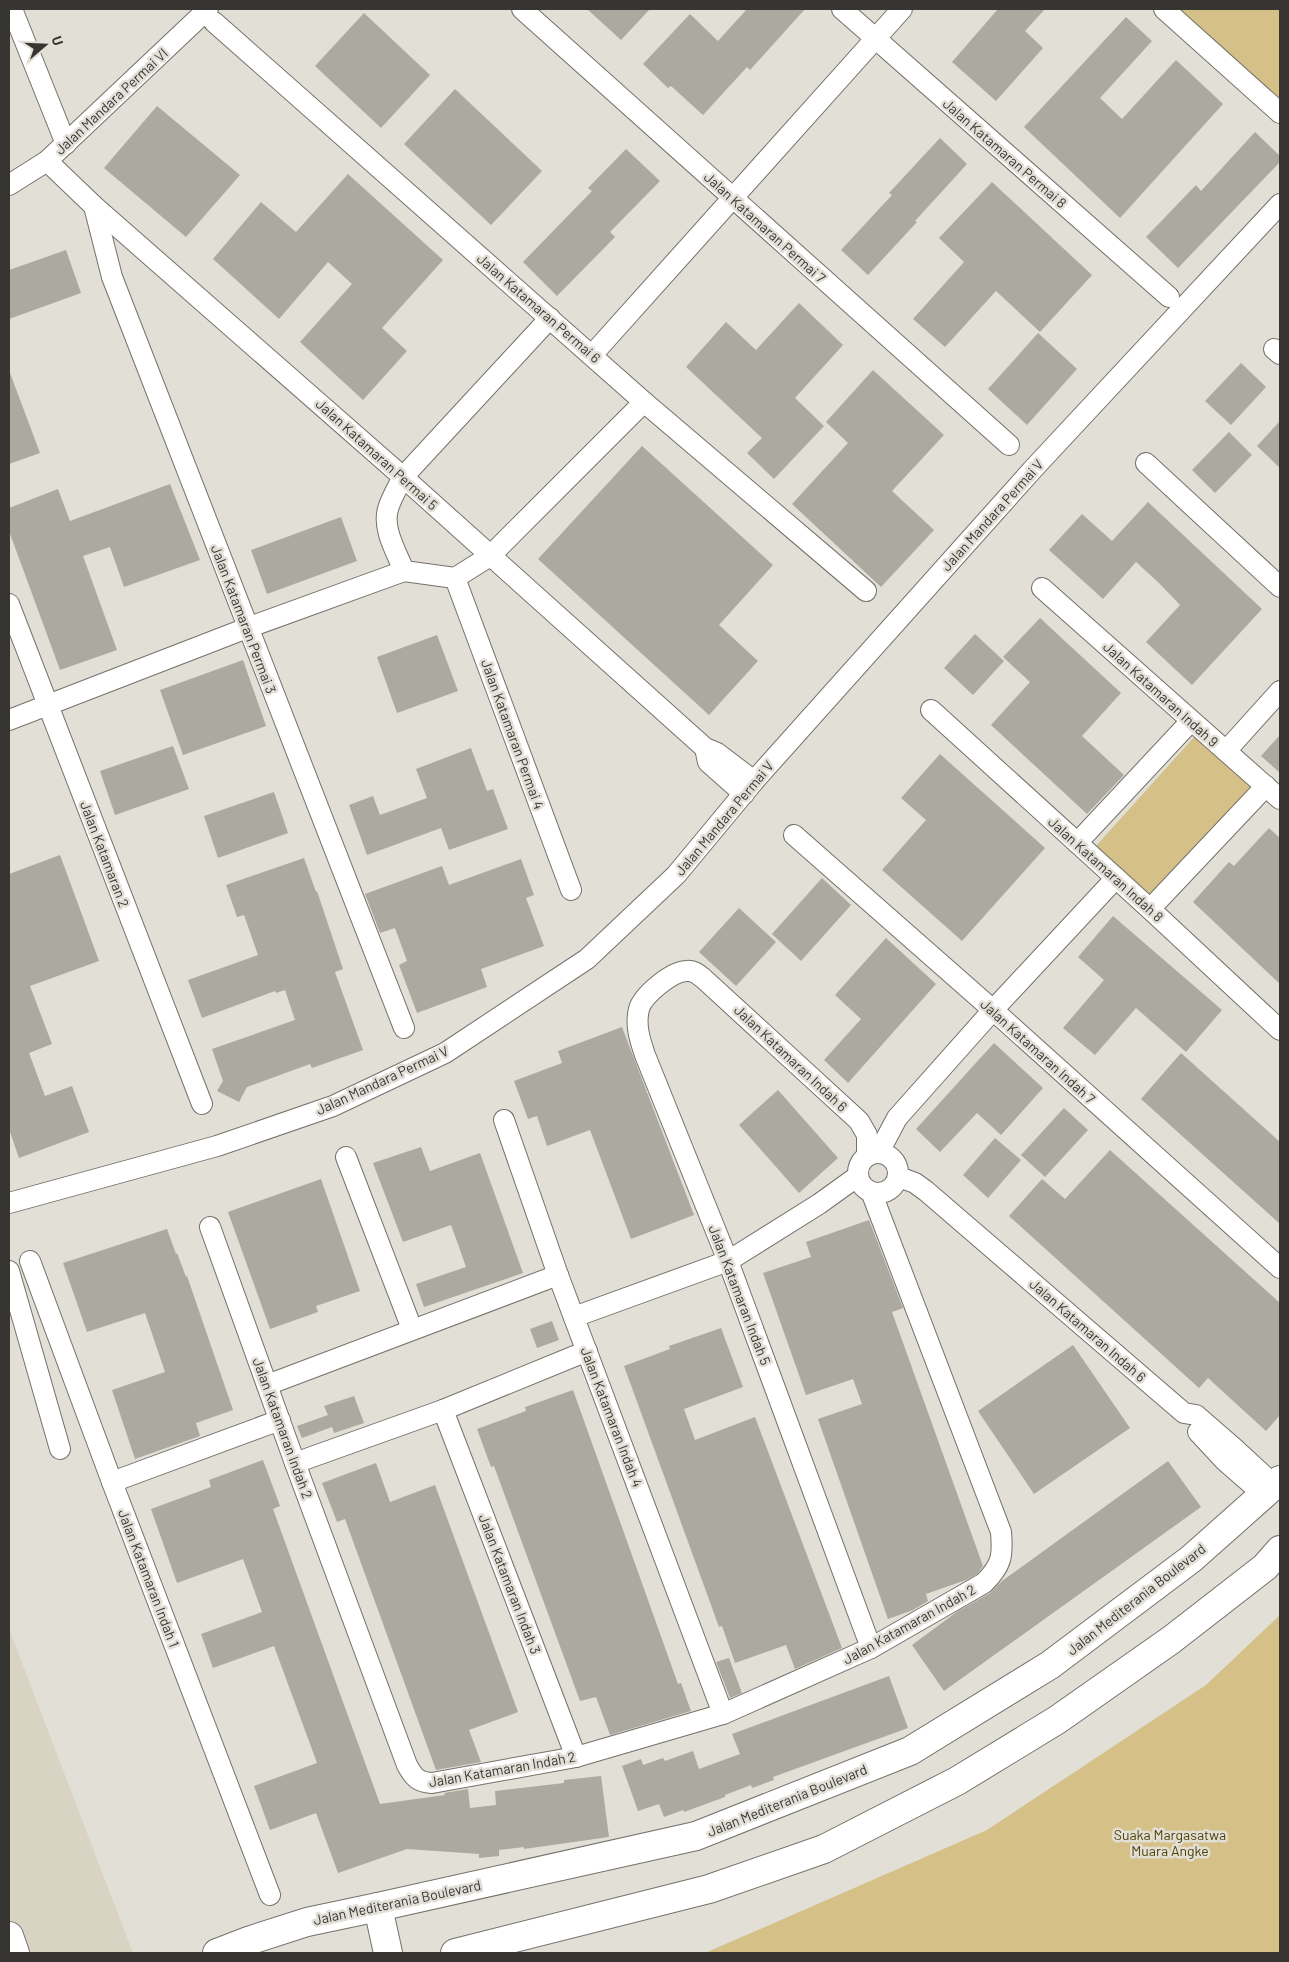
<svg xmlns="http://www.w3.org/2000/svg" width="1289" height="1962" viewBox="0 0 1289 1962" font-family="Barlow,sans-serif">
	<style>
		.built { fill: #d9d3c4 }
		.green { fill: #d5c087 }
		.building { fill: #aca9a1 }
		.lines { fill: none; stroke-linecap: round; stroke-linejoin: round }
		.street-casing { stroke: #74716a; stroke-width: 22 }
		.secondary-casing { stroke: #74716a; stroke-width: 30 }
		.street { stroke: #fff; stroke-width: 20 }
		.secondary { stroke: #fff; stroke-width: 28 }
		.labels { text-anchor: middle; dominant-baseline: central; stroke-width: 5; stroke-linejoin: round; paint-order: stroke }
		.street-label { font-size: 14px; fill: #363532; stroke: #e2dfd7 }
		.park-label { font-size: 14px; fill: #503f05; stroke: #e2dfd7 }
	</style>
	<rect width="100%" height="100%" fill="#e2dfd7"/>
	<polygon class="built" points="9,1629 133,1953 9,1953"/>
	<g class="green">
		<polygon points="1177,9 1280,9 1280,101"/>
		<polygon points="1196,735 1258,791 1158,902 1096,846"/>
		<polygon points="1280,1615 1280,1953 705,1953 987,1830 1206,1685"/>
	</g>
	<g class="building">
		<polygon points="587,9 650,9 621,40"/>
		<polygon points="747,9 805,9 750,70 747,67 703,115 671,86 668,88 643,64 690,14 718,41"/>
		<polygon points="998,9 1045,9 1025,31 1043,48 996,101 952,62"/>
		<polygon points="364,13 430,75 381,128 315,66"/>
		<polygon points="1126,17 1152,41 1100,98 1122,119 1176,60 1223,104 1120,218 1024,127"/>
		<polygon points="455,89 542,171 491,225 404,144"/>
		<polygon points="157,106 240,175 186,237 104,168"/>
		<polygon points="1255,132 1280,156 1280,162 1178,268 1146,237 1196,185 1201,191"/>
		<polygon points="940,138 967,164 915,221 917,222 868,275 841,250 892,195 889,193"/>
		<polygon points="626,149 660,181 610,232 615,237 557,296 523,262 592,191 588,188"/>
		<polygon points="348,174 443,260 382,328 407,351 363,400 300,342 352,284 328,262 279,319 213,259 261,202 296,232"/>
		<polygon points="992,182 1092,275 1040,332 996,291 945,347 913,319 964,262 939,238"/>
		<polygon points="66,250 81,293 9,319 9,270"/>
		<polygon points="799,303 843,345 795,398 824,426 774,479 747,453 762,438 686,367 726,322 756,350"/>
		<polygon points="1038,333 1077,369 1027,425 988,389"/>
		<polygon points="1241,363 1266,387 1231,425 1205,401"/>
		<polygon points="873,370 944,435 892,491 934,530 881,587 792,504 848,443 826,422"/>
		<polygon points="9,373 10,373 40,453 9,464"/>
		<polygon points="1280,421 1280,468 1257,446"/>
		<polygon points="1229,432 1252,455 1215,493 1192,470"/>
		<polygon points="642,446 773,565 719,625 758,661 709,715 538,559"/>
		<polygon points="170,484 200,560 124,587 110,547 83,556 117,650 60,670 9,531 9,508 58,489 70,521"/>
		<polygon points="1148,502 1262,609 1192,685 1146,642 1180,605 1159,583 1136,562 1103,599 1049,550 1082,514 1112,541"/>
		<polygon points="341,517 357,561 267,594 251,550"/>
		<polygon points="1040,618 1121,693 1082,736 1124,775 1087,814 991,725 1030,682 1003,657"/>
		<polygon points="975,634 1004,661 973,695 944,668"/>
		<polygon points="437,635 458,691 397,713 377,657"/>
		<polygon points="243,660 266,726 183,755 160,690"/>
		<polygon points="1280,735 1280,773 1261,756"/>
		<polygon points="173,746 189,789 115,815 100,771"/>
		<polygon points="471,748 487,791 493,789 508,829 449,850 441,828 367,855 349,805 373,796 380,815 427,798 416,769"/>
		<polygon points="940,754 1045,848 962,941 882,870 926,820 901,798"/>
		<polygon points="274,792 288,833 218,858 204,816"/>
		<polygon points="1269,828 1280,838 1280,984 1193,902 1229,862 1234,866"/>
		<polygon points="60,855 99,961 30,986 52,1044 29,1053 45,1096 72,1086 89,1132 19,1158 9,1129 9,874"/>
		<polygon points="304,858 316,892 317,891 343,969 335,972 363,1050 312,1068 310,1064 247,1087 239,1102 217,1091 223,1081 212,1049 295,1020 285,990 276,993 275,991 202,1018 188,980 258,955 244,915 237,917 226,885"/>
		<polygon points="521,859 534,895 526,898 544,946 481,969 487,987 417,1013 399,965 407,961 395,928 380,933 365,894 442,866 449,885"/>
		<polygon points="822,878 851,905 801,961 772,934"/>
		<polygon points="739,908 776,942 736,986 699,952"/>
		<polygon points="1113,916 1222,1010 1186,1052 1136,1008 1095,1055 1063,1028 1104,980 1078,957"/>
		<polygon points="886,938 936,984 848,1083 824,1060 861,1019 835,995"/>
		<polygon points="622,1027 694,1215 631,1239 590,1130 547,1146 537,1116 528,1119 514,1081 562,1063 558,1051"/>
		<polygon points="994,1043 1043,1088 1001,1135 977,1113 940,1152 916,1129"/>
		<polygon points="1181,1053 1280,1142 1280,1224 1141,1099"/>
		<polygon points="778,1090 838,1158 799,1193 739,1125"/>
		<polygon points="1064,1108 1088,1130 1045,1177 1021,1155"/>
		<polygon points="995,1138 1021,1160 988,1198 963,1175"/>
		<polygon points="421,1147 430,1171 480,1153 523,1273 424,1307 416,1284 466,1267 459,1247 451,1225 403,1242 373,1163"/>
		<polygon points="1110,1150 1280,1303 1280,1415 1266,1431 1208,1378 1199,1388 1009,1216 1042,1179 1065,1199"/>
		<polygon points="321,1179 360,1291 316,1306 318,1312 270,1329 228,1212"/>
		<polygon points="869,1220 903,1308 892,1312 983,1566 977,1574 966,1580 926,1594 928,1601 913,1610 888,1619 818,1419 862,1404 853,1379 806,1395 763,1273 811,1257 806,1242"/>
		<polygon points="167,1229 176,1254 177,1253 186,1277 187,1276 233,1410 196,1423 200,1436 135,1459 112,1390 165,1372 145,1313 87,1332 63,1263"/>
		<polygon points="552,1321 559,1340 537,1348 530,1329"/>
		<polygon points="721,1328 743,1387 684,1409 695,1440 755,1417 842,1648 795,1669 786,1645 735,1663 722,1626 719,1627 624,1366 670,1349 669,1346"/>
		<polygon points="1073,1345 1130,1428 1034,1494 978,1411"/>
		<polygon points="573,1390 678,1684 681,1683 691,1711 610,1735 596,1697 580,1701 494,1466 491,1467 477,1429 526,1411 525,1407"/>
		<polygon points="354,1396 364,1423 334,1433 332,1427 302,1438 297,1426 328,1415 324,1406"/>
		<polygon points="263,1460 280,1506 273,1509 380,1804 445,1795 444,1793 468,1789 470,1808 496,1805 495,1791 564,1783 564,1780 601,1776 609,1837 524,1849 524,1847 499,1850 499,1856 479,1858 479,1854 407,1849 338,1873 316,1813 270,1830 254,1786 317,1763 274,1646 213,1668 201,1634 262,1612 243,1559 177,1583 151,1509 211,1487 209,1480"/>
		<polygon points="1168,1461 1201,1507 944,1691 912,1645 958,1611 990,1593 1002,1581"/>
		<polygon points="376,1463 390,1502 435,1485 518,1712 469,1730 481,1762 436,1770 345,1519 337,1522 322,1483"/>
		<polygon points="729,1658 742,1693 730,1698 716,1662"/>
		<polygon points="889,1676 908,1728 773,1777 774,1780 752,1788 751,1785 725,1795 725,1797 684,1812 683,1810 664,1817 659,1804 638,1811 622,1766 641,1759 643,1765 663,1758 665,1761 693,1751 699,1769 740,1754 732,1734"/>
	</g>
	<g class="lines">
		<g class="street-casing">
			<g id="street">
				<polyline points="12,9 66,144"/>
				<polyline points="522,9 1009,445"/>
				<polyline points="842,9 1169,297"/>
				<polyline points="1164,9 1280,113"/>
				<polyline points="214,22 644,402 866,591"/>
				<polyline points="47,161 94,206 403,477 705,748 717,753 754,781"/>
				<polyline points="9,185 47,161 208,9"/>
				<polyline points="94,206 112,277 404,1028"/>
				<path d="M 550,318 L 403,477 C 398,487 391,498 388,509 C 382,529 397,553 404,571 L 455,578 L 490,556 L 644,402"/>
				<polyline points="1274,349 1280,354"/>
				<polyline points="592,355 902,9"/>
				<polyline points="1146,463 1280,587"/>
				<polyline points="455,578 571,890"/>
				<polyline points="1042,588 1280,799"/>
				<polyline points="9,604 202,1104"/>
				<polyline points="931,710 1150,909 1280,1030"/>
				<polyline points="9,720 247,628 404,571"/>
				<polyline points="705,748 708,762 744,794"/>
				<polyline points="1226,751 1280,691"/>
				<polyline points="794,835 993,1010 1280,1268"/>
				<polyline points="1077,843 1191,721"/>
				<polyline points="1150,909 1266,786"/>
				<polyline points="504,1120 558,1275 723,1714"/>
				<polyline points="879,1152 897,1118 993,1010 1116,878"/>
				<circle cx="878" cy="1173" r="20"/>
				<path d="M 867,1156 L 867,1135 L 859,1121 L 704,979 C 699,975 694,970 687,971 C 672,971 643,995 639,1009 C 635,1026 640,1040 645,1055 L 728,1261 L 871,1648"/>
				<polyline points="346,1157 412,1329"/>
				<polyline points="899,1177 915,1183 926,1191 1184,1413 1196,1415 1234,1448 1275,1486"/>
				<polyline points="9,1203 217,1146 333,1106 445,1053 587,959 676,875 754,781 1034,468 1280,204"/>
				<path d="M 210,1227 L 295,1463 L 407,1765 C 414,1778 418,1782 432,1783 L 576,1757 L 723,1714 L 871,1648 L 984,1583 C 1002,1565 1003,1556 1001,1532 L 872,1194"/>
				<polyline points="30,1261 112,1482 270,1895"/>
				<polyline points="9,1271 60,1449"/>
				<polyline points="574,1317 728,1261 819,1204 858,1176"/>
				<polyline points="267,1385 558,1275"/>
				<polyline points="443,1410 576,1757"/>
				<polyline points="1198,1432 1225,1461 1264,1495"/>
				<polyline points="295,1463 443,1410 587,1351"/>
				<polyline points="112,1482 280,1420"/>
			</g>
		</g>
		<g class="secondary-casing">
			<g id="secondary">
				<polyline points="378,1907 388,1953"/>
				<polyline points="9,1936 15,1953"/>
				<polyline points="217,1953 248,1941 307,1922 378,1907 696,1836 910,1751 1050,1665 1191,1559 1280,1480"/>
				<polyline points="455,1953 709,1889 824,1849 957,1781 1057,1720 1171,1640 1265,1567 1280,1550"/>
			</g>
		</g>
		<use href="#street" class="street"/>
		<use href="#secondary" class="secondary"/>
	</g>
	<g class="labels">
		<g class="street-label">
			<text transform="translate(111 101) rotate(-43)">Jalan Mandara Permai VI</text>
			<text transform="translate(1005 153) rotate(41)">Jalan Katamaran Permai 8</text>
			<text transform="translate(765 227) rotate(42)">Jalan Katamaran Permai 7</text>
			<text transform="translate(539 308) rotate(41)">Jalan Katamaran Permai 6</text>
			<text transform="translate(377 454) rotate(42)">Jalan Katamaran Permai 5</text>
			<text transform="translate(992 515) rotate(-48)">Jalan Mandara Permai V</text>
			<text transform="translate(244 619) rotate(69)">Jalan Katamaran Permai 3</text>
			<text transform="translate(1161 694) rotate(42)">Jalan Katamaran Indah 9</text>
			<text transform="translate(513 734) rotate(70)">Jalan Katamaran Permai 4</text>
			<text transform="translate(724 818) rotate(-50)">Jalan Mandara Permai V</text>
			<text transform="translate(105 854) rotate(69)">Jalan Katamaran 2</text>
			<text transform="translate(1106 869) rotate(42)">Jalan Katamaran Indah 8</text>
			<text transform="translate(1038 1051) rotate(42)">Jalan Katamaran Indah 7</text>
			<text transform="translate(791 1058) rotate(43)">Jalan Katamaran Indah 6</text>
			<text transform="translate(382 1080) rotate(-25)">Jalan Mandara Permai V</text>
			<text transform="translate(740 1295) rotate(69)">Jalan Katamaran Indah 5</text>
			<text transform="translate(1088 1330) rotate(41)">Jalan Katamaran Indah 6</text>
			<text transform="translate(612 1417) rotate(69)">Jalan Katamaran Indah 4</text>
			<text transform="translate(283 1428) rotate(70)">Jalan Katamaran Indah 2</text>
			<text transform="translate(149 1578) rotate(69)">Jalan Katamaran Indah 1</text>
			<text transform="translate(510 1584) rotate(69)">Jalan Katamaran Indah 3</text>
			<text transform="translate(1136 1599) rotate(-38)">Jalan Mediterania Boulevard</text>
			<text transform="translate(909 1624) rotate(-29)">Jalan Katamaran Indah 2</text>
			<text transform="translate(502 1769) rotate(-10)">Jalan Katamaran Indah 2</text>
			<text transform="translate(787 1800) rotate(-22)">Jalan Mediterania Boulevard</text>
			<text transform="translate(397 1902) rotate(-12)">Jalan Mediterania Boulevard</text>
		</g>
		<g class="park-label">
			<text x="1170" y="1834">Suaka Margasatwa<tspan x="1170" dy="16">Muara Angke</tspan></text>
		</g>
	</g>
	<rect width="1289" height="1962" fill="none" stroke="#363532" stroke-width="20"/>
	<g transform="translate(45 45) rotate(71)" stroke="#e2dfd7" stroke-width="4" paint-order="stroke">
	<path d="M0-4L9 19L0 12L-9 19Z" fill="#363532"/>
	<text y="-8" font-size="14" font-weight="bold" text-anchor="middle" fill="#363532">U</text>
	</g>
</svg>
